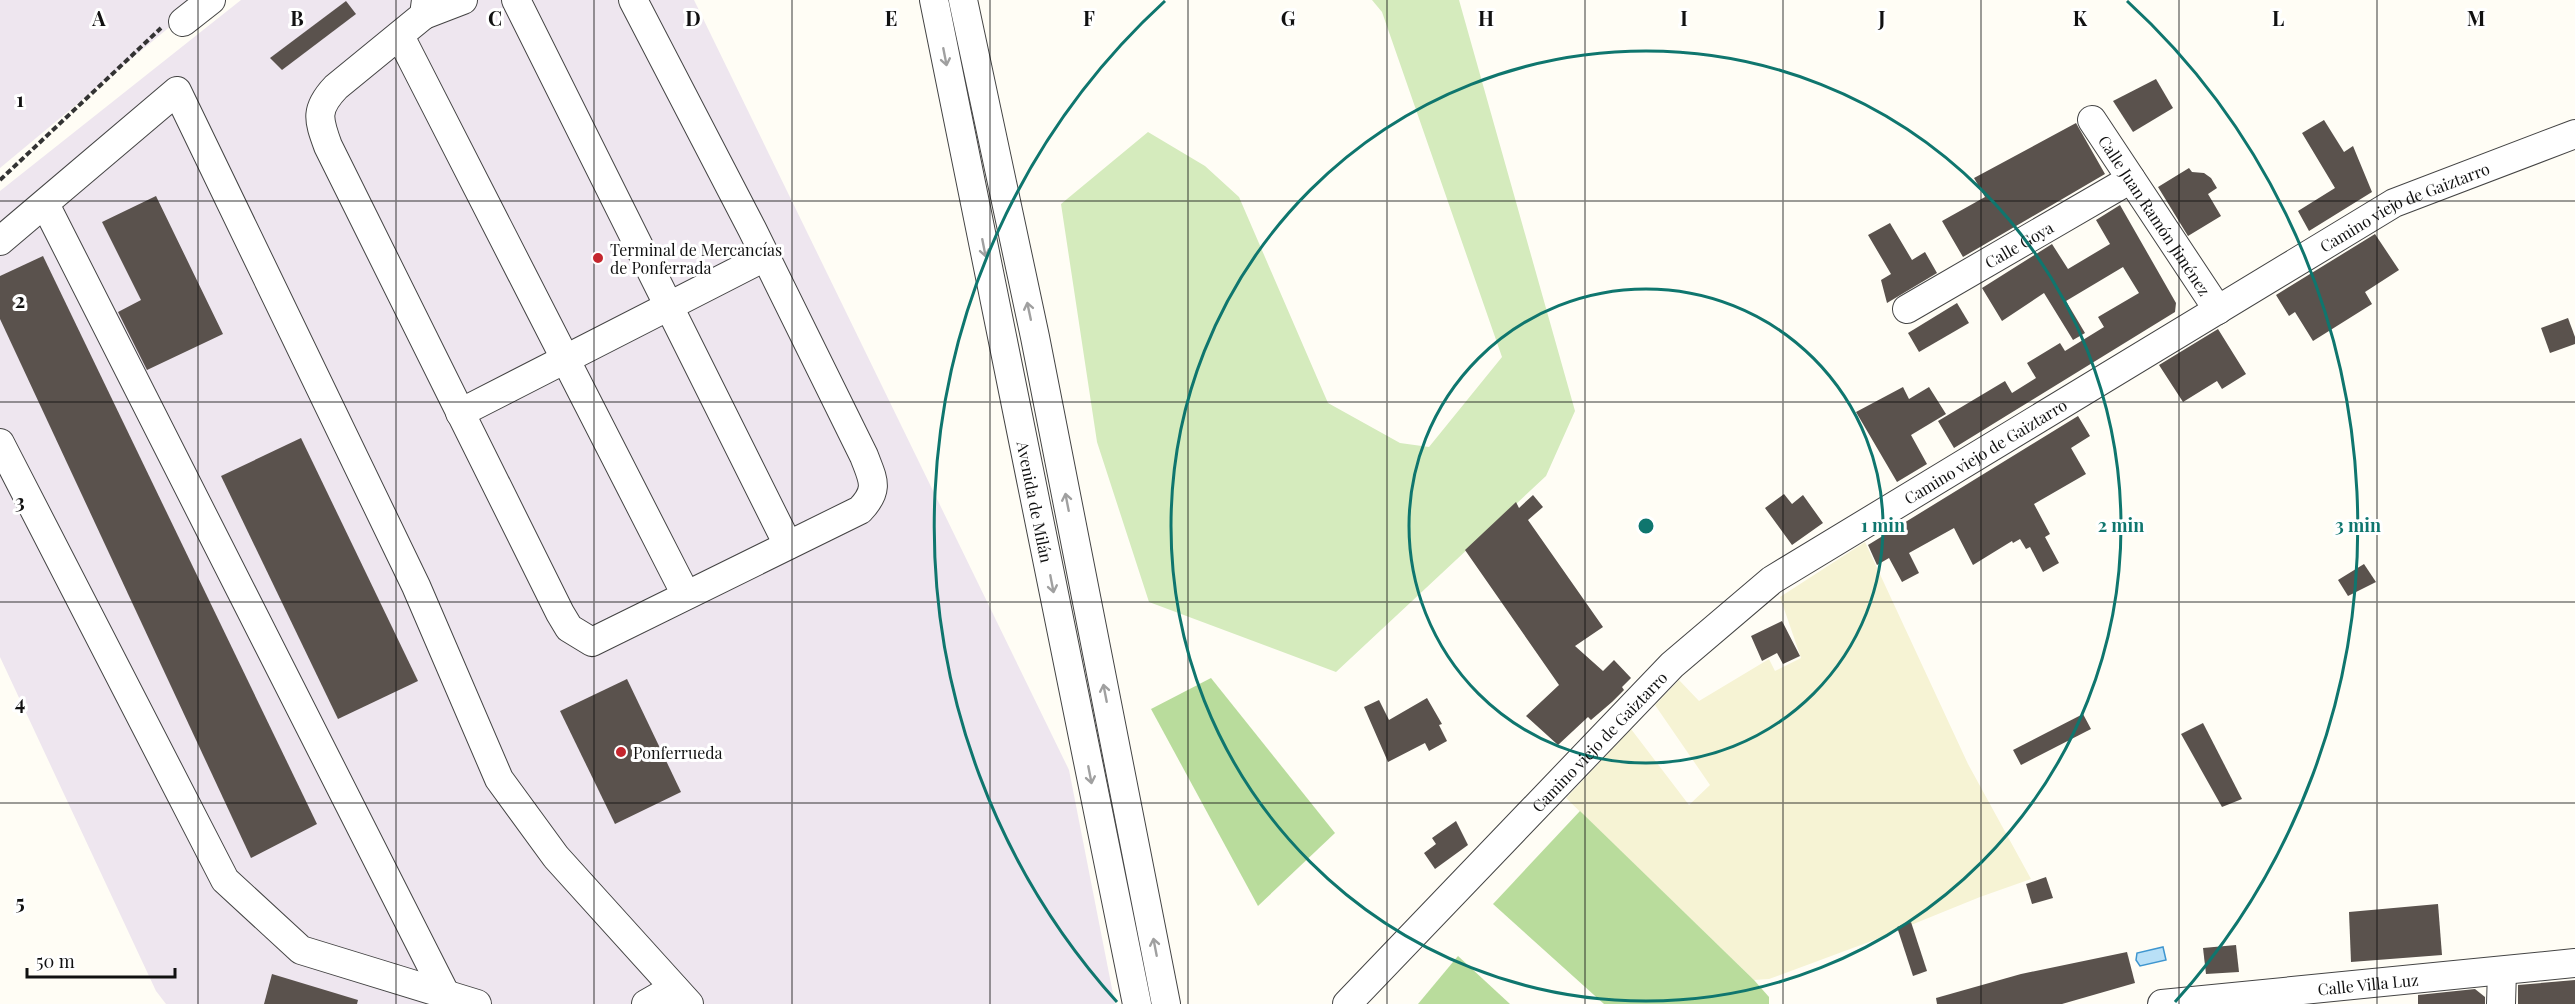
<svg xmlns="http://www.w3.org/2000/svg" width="2575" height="1004" viewBox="0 0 2575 1004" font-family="'Playfair Display',serif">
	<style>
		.industrial { fill: #eee6ef }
		.farmland { fill: #f6f3d4 }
		.green { fill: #d5ebbd }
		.forest { fill: #b9dc9c }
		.water { fill: #b9e0f7; stroke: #3f96cf; stroke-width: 1.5 }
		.building { fill: #5a524d }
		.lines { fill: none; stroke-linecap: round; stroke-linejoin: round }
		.minor-casing { stroke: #444; stroke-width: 30 }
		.path { stroke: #333; stroke-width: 4; stroke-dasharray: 6 3; stroke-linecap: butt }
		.minor { stroke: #fff; stroke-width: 28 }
		.oneway { stroke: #a0a0a0 }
		.grid { fill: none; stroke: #111; stroke-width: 1.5; stroke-opacity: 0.55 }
		.ring { fill: none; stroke: #0f766e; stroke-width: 3 }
		.poi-dot { fill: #c4262e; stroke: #fff; stroke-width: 2 }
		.labels { text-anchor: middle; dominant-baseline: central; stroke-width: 6; stroke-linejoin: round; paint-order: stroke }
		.street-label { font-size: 16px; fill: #111; stroke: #fff }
		.poi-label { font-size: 16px; fill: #111; stroke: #fff; text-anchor: start }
		.grid-label { font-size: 20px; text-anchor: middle; font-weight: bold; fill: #111; stroke: #fff; stroke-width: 6; stroke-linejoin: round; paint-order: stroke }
		.centre { fill: #0f766e; stroke: #fff; stroke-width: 3 }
		.ring-label { font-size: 18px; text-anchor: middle; font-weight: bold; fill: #0f766e; stroke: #fff; stroke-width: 6; stroke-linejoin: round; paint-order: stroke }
	</style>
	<rect width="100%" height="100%" fill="#fffdf5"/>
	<g class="industrial">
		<polygon points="0,0 202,0 0,168"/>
		<polygon points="241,0 694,0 1069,770 1115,1004 166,1004 156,991 0,657 0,191"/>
	</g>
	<polygon class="farmland" points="1865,542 1968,764 2031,879 1980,897 1869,942 1769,979 1754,980 1566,798 1631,729 1689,805 1710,785 1655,705 1679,680 1699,701 1769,659 1775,671 1801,658 1780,597"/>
	<polygon class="green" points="1372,0 1459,0 1575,411 1546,476 1336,672 1149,602 1097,442 1061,204 1148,132 1205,166 1239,197 1328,403 1400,443 1429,447 1502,357 1382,12"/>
	<g class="forest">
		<polygon points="1211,678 1335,833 1258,906 1151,709"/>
		<polygon points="1580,811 1754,980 1769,997 1769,1004 1604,1004 1493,904"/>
		<polygon points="1458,956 1510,1004 1418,1004"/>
	</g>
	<polygon class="water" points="2163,947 2166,960 2140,966 2136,960 2137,953"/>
	<g class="building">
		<polygon points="346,1 356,14 282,70 270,58"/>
		<polygon points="2156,79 2173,108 2133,132 2113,101"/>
		<polygon points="2324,120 2344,152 2353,146 2372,192 2309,231 2298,211 2335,188 2302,133"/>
		<polygon points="2076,123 2105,174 1963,257 1942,221 1985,197 1974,178"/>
		<polygon points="2189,168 2192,172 2204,173 2211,178 2217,188 2208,194 2221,216 2188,236 2158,187"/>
		<polygon points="156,196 223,334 147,370 118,312 141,300 102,222"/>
		<polygon points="2120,205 2176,303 2175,312 1954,448 1938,421 2005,381 2012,393 2036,378 2027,363 2060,343 2065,351 2104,327 2098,317 2139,293 2123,267 2066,301 2085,333 2073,340 2044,293 2002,321 1982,288 2052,244 2068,269 2110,244 2096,220"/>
		<polygon points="1890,223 1912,260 1925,252 1937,273 1887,303 1881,280 1891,274 1868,235"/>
		<polygon points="2375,234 2399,270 2365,292 2372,304 2313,341 2295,312 2289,316 2276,295"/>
		<polygon points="43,256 317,824 251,858 0,319 0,276"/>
		<polygon points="1957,303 1969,323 1919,352 1908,333"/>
		<polygon points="2568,318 2575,337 2575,344 2550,353 2541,328"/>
		<polygon points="2218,329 2246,374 2222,389 2217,381 2183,402 2159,365"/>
		<polygon points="1903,387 1909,399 1929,387 1946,414 1911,435 1927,464 1897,482 1856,412"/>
		<polygon points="2078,416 2090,436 2071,448 2086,474 2034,504 2050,534 2045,537 2059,563 2043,572 2030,547 2026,549 2020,539 2013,543 2012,541 1973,565 1954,528 1909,553 1919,573 1902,582 1889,558 1877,565 1868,545"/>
		<polygon points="301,438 418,681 338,719 221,476"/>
		<polygon points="1784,494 1792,504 1803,495 1823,523 1792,545 1765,508"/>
		<polygon points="1533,495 1543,507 1528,520 1603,627 1575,646 1603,671 1614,660 1631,678 1622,687 1624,690 1612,702 1591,720 1588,717 1558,745 1526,716 1559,685 1465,550 1516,502 1519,508"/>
		<polygon points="2364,564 2376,582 2348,596 2338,580"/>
		<polygon points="1782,621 1800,656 1783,664 1777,653 1762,661 1751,636"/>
		<polygon points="627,679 681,792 615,824 560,711"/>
		<polygon points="1427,698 1442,724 1439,725 1447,741 1429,751 1425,743 1388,762 1364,707 1379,700 1389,720"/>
		<polygon points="2083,714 2091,729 2021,765 2013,750"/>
		<polygon points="2203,723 2242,799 2222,807 2181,734"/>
		<polygon points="1456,821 1468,845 1435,869 1424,853 1436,844 1432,838"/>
		<polygon points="2046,877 2053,898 2032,904 2026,884"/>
		<polygon points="2438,904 2442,955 2351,962 2349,912"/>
		<polygon points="1911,922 1927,971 1913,976 1897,927"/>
		<polygon points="2236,945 2239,972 2206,974 2203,948"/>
		<polygon points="2127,952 2135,983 2062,1004 1937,1004 1936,998 2021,974"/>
		<polygon points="272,974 358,1000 357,1004 264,1004"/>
		<polygon points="2575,980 2575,1004 2518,1004 2518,985"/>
		<polygon points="2475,989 2485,997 2485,1004 2418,1004 2418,995"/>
	</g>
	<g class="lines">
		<g class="minor-casing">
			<g id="minor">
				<path d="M 426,0 L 424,15 L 336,87 C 315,109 318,119 328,146 L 560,613 L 569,628 L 592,642 L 860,510 C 880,489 873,480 864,456 L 752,229 L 633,0"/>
				<polyline points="516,0 788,545"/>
				<path id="s1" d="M 934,0 L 1137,1004"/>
				<polyline points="963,0 1035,337 1166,1004"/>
				<polyline points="424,15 463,0"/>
				<polyline points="183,22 211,0"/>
				<polyline points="400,36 686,595"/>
				<path id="s2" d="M 2092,120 L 2218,310"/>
				<polyline points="45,204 446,995"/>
				<polyline points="0,241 177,91 416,586 499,779 556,857 689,1004"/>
				<path id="s3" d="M 1907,309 L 2131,179"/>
				<polyline points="460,413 765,257"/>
				<polyline points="0,443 225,880 301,950 477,1004"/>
				<polyline points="646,1004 674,988"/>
				<path id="s4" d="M 1347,1004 L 1672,665 L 1772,580 L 2394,203 L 2575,134"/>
				<path id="s5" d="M 2162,1004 L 2575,963"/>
				<polyline points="2501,1004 2502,971"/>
			</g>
		</g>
		<polyline class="path" points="0,180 161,28"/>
		<use href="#minor" class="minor"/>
	</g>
	<defs><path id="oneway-shaft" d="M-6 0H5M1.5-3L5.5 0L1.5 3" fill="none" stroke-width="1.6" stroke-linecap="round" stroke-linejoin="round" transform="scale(1.5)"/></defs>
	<g class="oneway">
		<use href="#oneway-shaft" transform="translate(945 57) rotate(79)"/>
		<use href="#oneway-shaft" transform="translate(984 248) rotate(79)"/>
		<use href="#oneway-shaft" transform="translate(1029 311) rotate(-102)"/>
		<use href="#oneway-shaft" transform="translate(1067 502) rotate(-101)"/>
		<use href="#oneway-shaft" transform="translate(1052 584) rotate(79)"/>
		<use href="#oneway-shaft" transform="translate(1105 693) rotate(-101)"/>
		<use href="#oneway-shaft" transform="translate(1090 775) rotate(79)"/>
		<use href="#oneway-shaft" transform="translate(1155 947) rotate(-101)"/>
	</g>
	<path class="grid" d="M 198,0 L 198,1004M 396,0 L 396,1004M 594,0 L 594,1004M 792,0 L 792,1004M 990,0 L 990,1004M 1188,0 L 1188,1004M 1387,0 L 1387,1004M 1585,0 L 1585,1004M 1783,0 L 1783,1004M 1981,0 L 1981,1004M 2179,0 L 2179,1004M 2377,0 L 2377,1004M 0,201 L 2575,201M 0,402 L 2575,402M 0,602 L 2575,602M 0,803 L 2575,803"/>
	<g class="ring">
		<circle cx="1646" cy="526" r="237"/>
		<circle cx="1646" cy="526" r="475"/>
		<path d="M1117 1002A712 712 0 0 1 1165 1M2127 1A712 712 0 0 1 2175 1002"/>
	</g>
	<g class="poi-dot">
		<circle cx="598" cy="258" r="6"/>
		<circle cx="621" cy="752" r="6"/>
	</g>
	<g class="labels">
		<g class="street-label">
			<text stroke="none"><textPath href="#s4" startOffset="1336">Camino viejo de Gaiztarro</textPath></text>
			<text stroke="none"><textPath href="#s2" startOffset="114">Calle Juan Ramón Jiménez</textPath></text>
			<text stroke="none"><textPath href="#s3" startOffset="129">Calle Goya</textPath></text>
			<text stroke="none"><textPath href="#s4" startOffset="850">Camino viejo de Gaiztarro</textPath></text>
			<text stroke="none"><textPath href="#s1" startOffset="512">Avenida de Milán</textPath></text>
			<text stroke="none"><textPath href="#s4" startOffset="364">Camino viejo de Gaiztarro</textPath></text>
			<text stroke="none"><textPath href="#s5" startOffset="207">Calle Villa Luz</textPath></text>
		</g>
		<g class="poi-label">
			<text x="610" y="249">Terminal de Mercancías<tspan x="610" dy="18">de Ponferrada</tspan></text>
			<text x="633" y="752">Ponferrueda</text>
		</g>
	</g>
	<g class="grid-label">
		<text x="99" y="26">A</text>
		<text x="297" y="26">B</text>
		<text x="495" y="26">C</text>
		<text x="693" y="26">D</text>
		<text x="891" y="26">E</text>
		<text x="1089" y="26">F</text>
		<text x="1288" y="26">G</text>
		<text x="1486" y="26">H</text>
		<text x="1684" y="26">I</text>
		<text x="1882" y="26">J</text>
		<text x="2080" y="26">K</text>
		<text x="2278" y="26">L</text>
		<text x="2476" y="26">M</text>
		<text x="20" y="107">1</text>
		<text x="20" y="308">2</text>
		<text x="20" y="509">3</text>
		<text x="20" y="710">4</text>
		<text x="20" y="910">5</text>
	</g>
	<circle cx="1646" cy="526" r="9" class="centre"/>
	<g class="ring-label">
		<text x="1883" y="532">1 min</text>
		<text x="2121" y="532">2 min</text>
		<text x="2358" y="532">3 min</text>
	</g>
	<path d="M27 968v9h148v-9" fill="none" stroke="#111111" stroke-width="3"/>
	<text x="36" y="968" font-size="18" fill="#111111" stroke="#ffffff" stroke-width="4.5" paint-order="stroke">50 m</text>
</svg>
